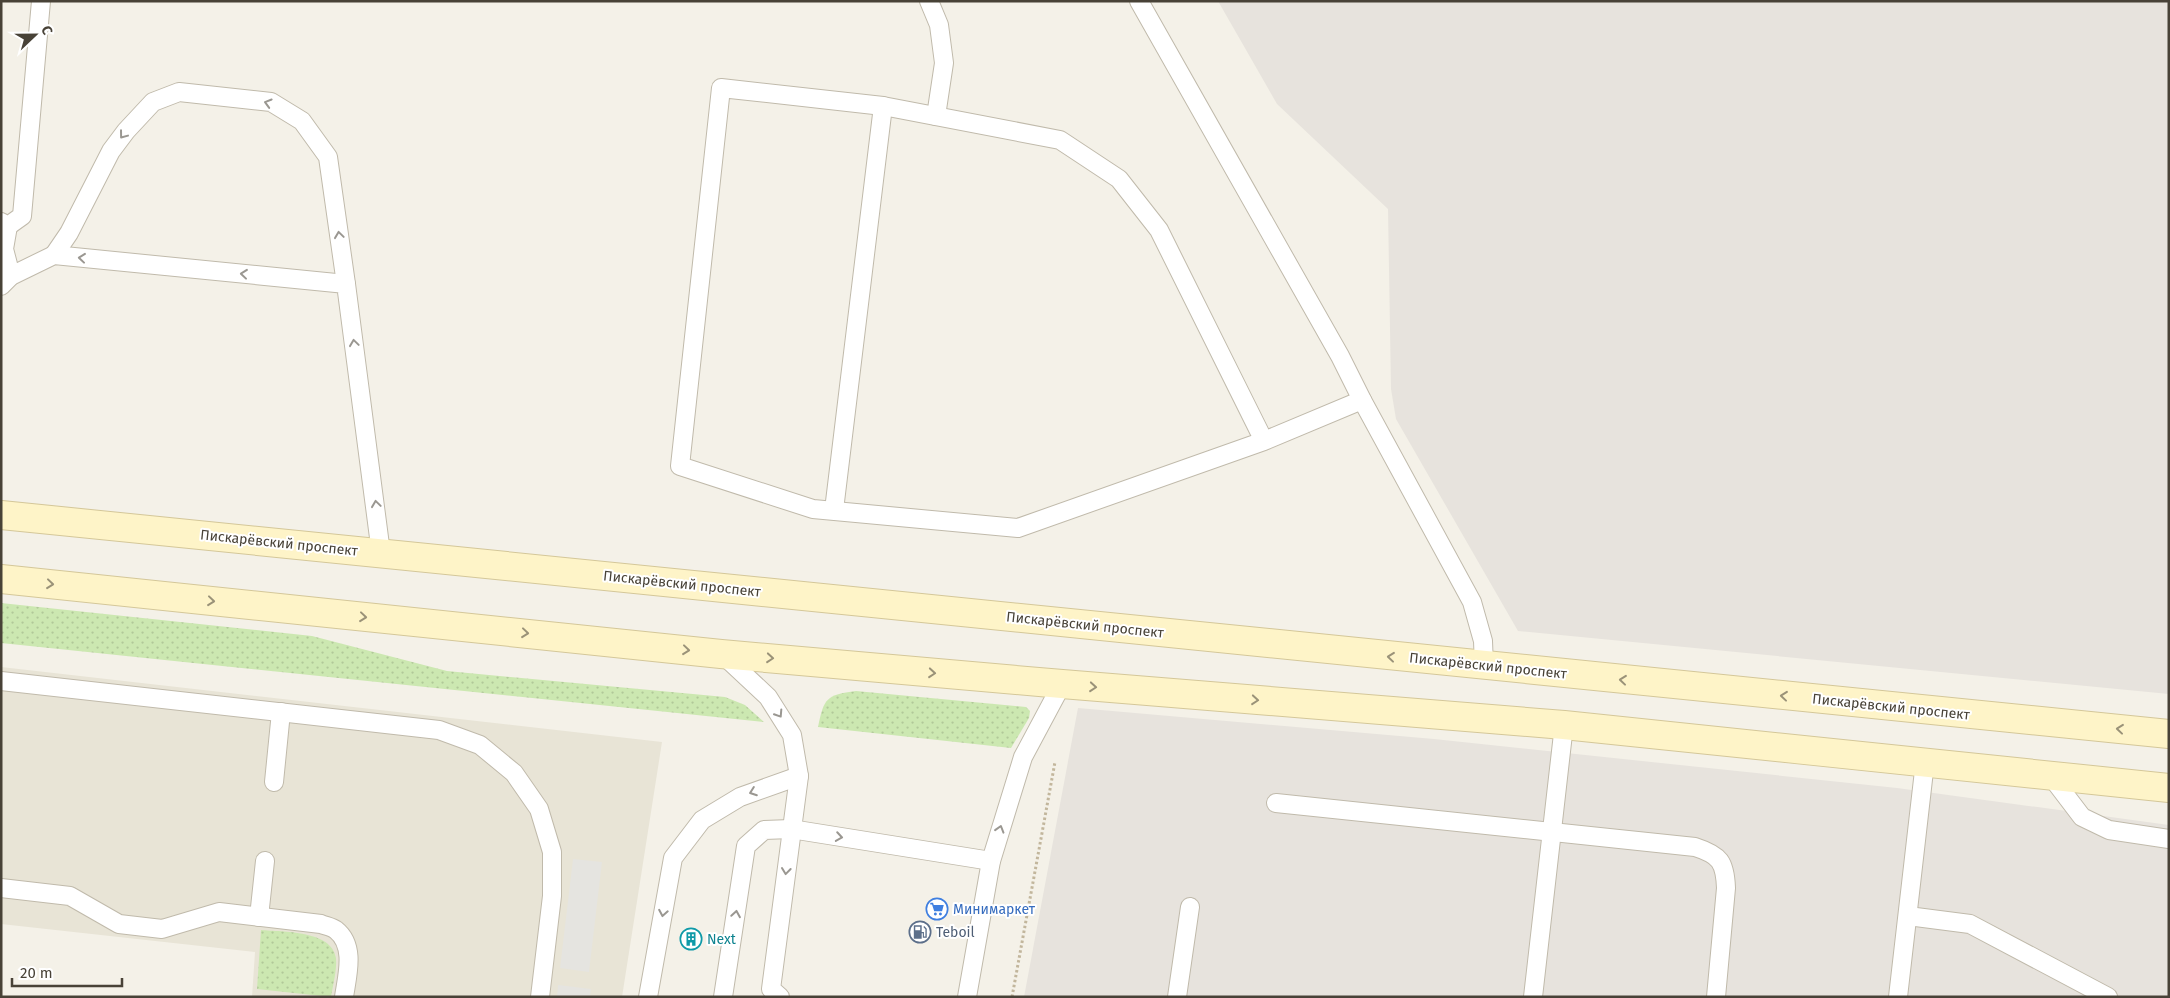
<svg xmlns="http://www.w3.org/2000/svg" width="2170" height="998" viewBox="0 0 2170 998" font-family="'Fira Sans',sans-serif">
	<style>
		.residential { fill: #e8e4d6 }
		.industrial { fill: #e7e3dd }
		.grass { fill: url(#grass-dots) }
		.parking { fill: #e5e4e0 }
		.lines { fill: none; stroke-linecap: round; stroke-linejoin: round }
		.service-casing { stroke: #c0baab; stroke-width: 20 }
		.secondary-casing { stroke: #d4c799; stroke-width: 30 }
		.path { stroke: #c2b69c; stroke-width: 3; stroke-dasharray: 2.5 2.5; stroke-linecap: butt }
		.service { stroke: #fff; stroke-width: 18 }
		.secondary { stroke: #fef4c8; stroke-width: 28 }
		.oneway { stroke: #9a9791 }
		.oneway2 { stroke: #9a9278 }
		.labels { text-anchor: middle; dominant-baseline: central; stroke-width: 4; stroke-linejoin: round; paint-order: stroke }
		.street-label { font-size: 14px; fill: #484237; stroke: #fff }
		.shop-label { font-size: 14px; fill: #366cbe; stroke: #fff; text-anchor: start }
		.service-label { font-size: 14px; fill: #4e5e75; stroke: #fff; text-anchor: start }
		.culture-label { font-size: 14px; fill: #0d838f; stroke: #fff; text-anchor: start }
	</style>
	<defs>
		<pattern id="grass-dots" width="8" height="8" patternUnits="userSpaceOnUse" patternTransform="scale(1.25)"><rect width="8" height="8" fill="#cce8b1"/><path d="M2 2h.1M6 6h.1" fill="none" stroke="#b1c899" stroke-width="1.8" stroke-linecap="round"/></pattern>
	</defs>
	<rect width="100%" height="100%" fill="#f4f1e8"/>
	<polygon class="residential" points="1,667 662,742 622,997 252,997 255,952 1,924"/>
	<g class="industrial">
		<polygon points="1218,1 2169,1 2169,694 1518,631 1396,419 1391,389 1388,209 1277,104"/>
		<polygon points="1078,708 1434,739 1897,788 2169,825 2169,997 1024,997"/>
	</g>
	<g class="grass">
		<polygon points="1,603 312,636 447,671 725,697 745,705 764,722 1,643"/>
		<path d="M 856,691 L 1026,707 L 1030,711 L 1029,718 L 1011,748 L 818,727 C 824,698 826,695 856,691 Z"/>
		<path d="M 261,930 C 282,932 332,930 336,958 C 337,970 333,985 331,997 L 257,989 Z"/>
	</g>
	<g class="parking">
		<polygon points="573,859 602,862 589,972 560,968"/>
		<polygon points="558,985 591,989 590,997 557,997"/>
	</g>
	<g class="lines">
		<g class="service-casing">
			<g id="service">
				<polyline points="929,1 939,25 944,63 936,116"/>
				<polyline points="1139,1 1340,356 1362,400 1472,602 1483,641 1484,666"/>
				<polyline points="1,222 8,226 22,216 41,1"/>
				<polyline points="8,226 4,249 11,276"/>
				<polyline points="54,255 69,233 111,151 126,131 153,102 179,92 271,102 302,121 328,157 346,284"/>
				<polyline points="1,286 11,276 54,255 346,284 381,553"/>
				<polyline points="1264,441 1159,230 1119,179 1060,140 883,106 721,88 680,466 813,509 1018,528 1264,441 1362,400"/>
				<polyline points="834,510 883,106"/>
				<polyline points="722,654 768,697 792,735 799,776 771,989 780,997"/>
				<polyline points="1,681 439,730 480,745 514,773 539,809 552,852 552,896 540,997"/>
				<polyline points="2050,775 2082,817 2109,830 2169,839"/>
				<polyline points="274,782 281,712"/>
				<path d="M 1276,803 L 1695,847 C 1720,855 1725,862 1726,888 L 1716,997"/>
				<path d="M 1,888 L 70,896 L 119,924 L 162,929 L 219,912 L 321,924 C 326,926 332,927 336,930 C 356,946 347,976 344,997"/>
				<polyline points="1908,916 1970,924 2108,997"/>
				<polyline points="259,917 265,861"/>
				<polyline points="648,997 673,858 702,820 740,797 799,776"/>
				<polyline points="723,997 746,846 764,830 791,829 991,861"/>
				<polyline points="967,997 991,861 1023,757 1062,684"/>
				<polyline points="1177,997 1190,907"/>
				<polyline points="1533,997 1564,725"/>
				<polyline points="1898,997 1925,762"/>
			</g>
		</g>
		<g class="secondary-casing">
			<g id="secondary">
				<polyline points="1,515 2169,734"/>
				<polyline points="1,579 721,654 1062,684 1564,725 2169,788"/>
			</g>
		</g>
		<polyline class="path" points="1012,997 1055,762"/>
		<use href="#service" class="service"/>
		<use href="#secondary" class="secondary"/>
	</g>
	<defs><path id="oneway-chevron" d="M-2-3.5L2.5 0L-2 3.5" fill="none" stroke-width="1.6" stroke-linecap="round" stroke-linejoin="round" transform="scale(1.25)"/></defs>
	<g class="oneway">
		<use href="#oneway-chevron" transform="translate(268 103) rotate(-164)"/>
		<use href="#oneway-chevron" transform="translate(123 135) rotate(127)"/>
		<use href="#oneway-chevron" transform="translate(339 235) rotate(-98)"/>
		<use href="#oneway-chevron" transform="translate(82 258) rotate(-174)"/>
		<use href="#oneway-chevron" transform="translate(244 274) rotate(-174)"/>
		<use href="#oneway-chevron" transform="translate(354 343) rotate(-98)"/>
		<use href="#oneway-chevron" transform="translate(376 504) rotate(-98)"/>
		<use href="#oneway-chevron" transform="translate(779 714) rotate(57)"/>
		<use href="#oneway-chevron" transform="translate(753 792) rotate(160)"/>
		<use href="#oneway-chevron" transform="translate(1000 829) rotate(-73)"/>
		<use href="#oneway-chevron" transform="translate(839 837) rotate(9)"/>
		<use href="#oneway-chevron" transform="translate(786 871) rotate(97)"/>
		<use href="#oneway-chevron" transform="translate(663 913) rotate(100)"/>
		<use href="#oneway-chevron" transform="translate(736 914) rotate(-81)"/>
	</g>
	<g class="oneway2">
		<use href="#oneway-chevron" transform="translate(50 584) rotate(6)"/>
		<use href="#oneway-chevron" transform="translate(211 601) rotate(6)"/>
		<use href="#oneway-chevron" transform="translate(363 617) rotate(6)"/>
		<use href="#oneway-chevron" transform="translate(525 633) rotate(6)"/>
		<use href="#oneway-chevron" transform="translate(686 650) rotate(6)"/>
		<use href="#oneway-chevron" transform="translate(1391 657) rotate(-174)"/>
		<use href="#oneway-chevron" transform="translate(770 658) rotate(5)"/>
		<use href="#oneway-chevron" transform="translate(932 673) rotate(5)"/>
		<use href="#oneway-chevron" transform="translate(1623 680) rotate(-174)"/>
		<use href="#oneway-chevron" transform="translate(1093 687) rotate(5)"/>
		<use href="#oneway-chevron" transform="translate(1784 696) rotate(-174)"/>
		<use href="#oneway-chevron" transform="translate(1255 700) rotate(5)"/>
		<use href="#oneway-chevron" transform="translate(2120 729) rotate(-174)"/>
	</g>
	<defs>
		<g id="supermarket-ring" transform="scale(1.125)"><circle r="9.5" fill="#fff" stroke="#3f7fe0" stroke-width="1.5"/><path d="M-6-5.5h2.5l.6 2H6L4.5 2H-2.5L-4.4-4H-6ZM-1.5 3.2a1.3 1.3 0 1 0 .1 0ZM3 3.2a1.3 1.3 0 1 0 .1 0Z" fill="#3f7fe0"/></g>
		<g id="fuel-ring" transform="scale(1.125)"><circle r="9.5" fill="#fff" stroke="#5c6f8a" stroke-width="1.5"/><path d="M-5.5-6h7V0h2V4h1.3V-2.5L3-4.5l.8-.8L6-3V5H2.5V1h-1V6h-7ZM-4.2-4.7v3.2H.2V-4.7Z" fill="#5c6f8a"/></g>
		<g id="building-ring" transform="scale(1.125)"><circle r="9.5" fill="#fff" stroke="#0f9aa8" stroke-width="1.5"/><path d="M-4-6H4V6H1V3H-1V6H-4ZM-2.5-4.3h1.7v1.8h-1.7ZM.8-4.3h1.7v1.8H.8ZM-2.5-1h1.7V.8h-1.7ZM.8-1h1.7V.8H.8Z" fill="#0f9aa8"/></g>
	</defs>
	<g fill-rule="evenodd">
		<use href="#supermarket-ring" x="937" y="909"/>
		<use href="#fuel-ring" x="920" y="932"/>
		<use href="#building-ring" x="691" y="939"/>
	</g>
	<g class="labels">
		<g class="street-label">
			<text transform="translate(279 543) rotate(6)">Пискарёвский проспект</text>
			<text transform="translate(682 584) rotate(6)">Пискарёвский проспект</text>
			<text transform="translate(1085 625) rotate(6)">Пискарёвский проспект</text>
			<text transform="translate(1488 666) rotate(6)">Пискарёвский проспект</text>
			<text transform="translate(1891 707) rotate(6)">Пискарёвский проспект</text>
		</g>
		<g class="shop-label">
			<text x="953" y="909">Минимаркет</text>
		</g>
		<g class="service-label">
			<text x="936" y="932">Teboil</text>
		</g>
		<g class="culture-label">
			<text x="707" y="939">Next</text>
		</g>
	</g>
	<rect width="2170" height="998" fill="none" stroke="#484237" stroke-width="5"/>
	<g transform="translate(35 35) rotate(68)" stroke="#ffffff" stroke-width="4" paint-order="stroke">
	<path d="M0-4L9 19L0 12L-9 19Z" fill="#484237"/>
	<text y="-8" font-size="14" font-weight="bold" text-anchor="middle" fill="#484237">С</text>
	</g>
	<path d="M12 978v8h110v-8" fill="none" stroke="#484237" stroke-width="2.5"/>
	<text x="20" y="978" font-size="15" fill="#484237" stroke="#ffffff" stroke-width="4" paint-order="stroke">20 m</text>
</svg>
